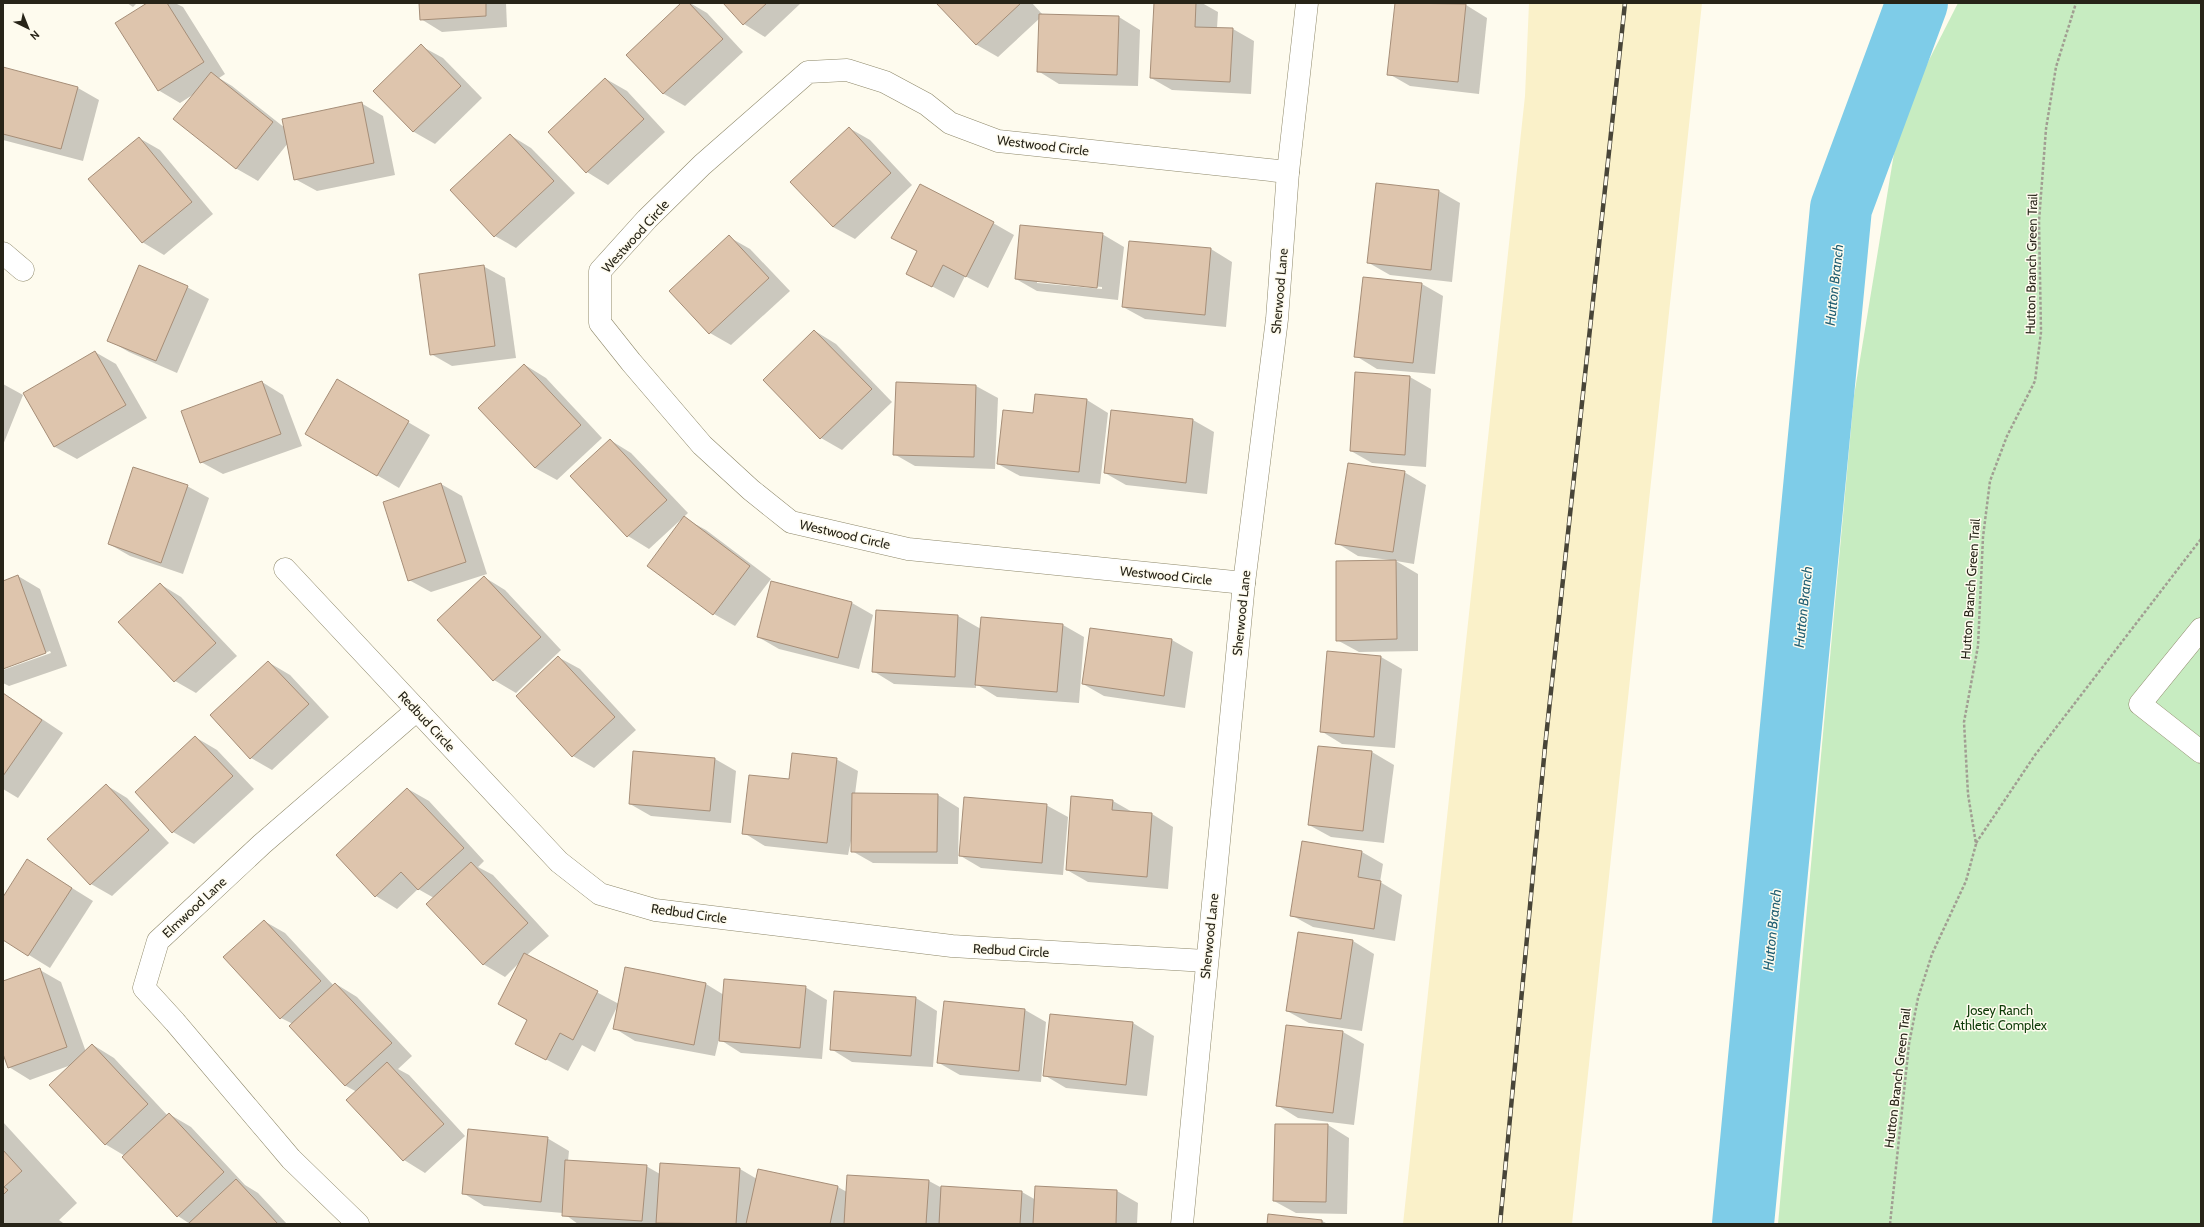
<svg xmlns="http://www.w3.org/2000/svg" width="2204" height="1227" viewBox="0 0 2204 1227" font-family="Cabin,sans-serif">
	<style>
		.built { fill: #faf1c9 }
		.green { fill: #c7ecc1 }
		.shadow { fill: #0003; fill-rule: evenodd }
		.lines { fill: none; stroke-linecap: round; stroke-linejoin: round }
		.river { stroke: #7ecce8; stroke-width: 62 }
		.building { fill: #dec5ad; stroke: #a68e78 }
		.minor-casing { stroke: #8e886a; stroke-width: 23 }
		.path { stroke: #a19e92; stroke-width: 2.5; stroke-dasharray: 3 2; stroke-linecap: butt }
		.minor { stroke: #fff; stroke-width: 22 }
		.rail-casing { stroke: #484538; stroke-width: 4.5 }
		.rail { stroke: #fefbee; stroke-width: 3; stroke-dasharray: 9; stroke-linecap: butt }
		.labels { text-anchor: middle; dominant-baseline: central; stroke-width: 3; stroke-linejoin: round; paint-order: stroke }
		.street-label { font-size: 13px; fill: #272418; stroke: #fefbee }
		.park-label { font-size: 13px; fill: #0d3b07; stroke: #fefbee }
		.water-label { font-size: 14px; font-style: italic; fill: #215f73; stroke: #fefbee }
	</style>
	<rect width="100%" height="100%" fill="#fefbee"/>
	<polygon class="built" points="1529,3 1702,3 1572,1224 1403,1224 1525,96"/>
	<polygon class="green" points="1958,3 2201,3 2201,1224 1778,1224 1854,396 1900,117"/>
	<g class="shadow">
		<polygon points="127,3 137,3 133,7"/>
		<polygon points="149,3 175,3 183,7 225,74 219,78 232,86 285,128 361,103 383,116 395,175 317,191 295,179 288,143 258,181 237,169 175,119 194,94 180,103 158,90"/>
		<polygon points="420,3 506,3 507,27 442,32 421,19"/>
		<polygon points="683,3 690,3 707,13 743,52 685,106 664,94 627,55"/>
		<polygon points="724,3 801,3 765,37 744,24"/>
		<polygon points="938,3 1032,3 1043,15 1119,17 1140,30 1138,86 1059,84 1038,71 1040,18 998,57 977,45"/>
		<polygon points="1155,3 1202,3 1218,12 1217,28 1233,29 1254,41 1251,94 1172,90 1151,78"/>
		<polygon points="1396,3 1444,3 1466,5 1487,18 1479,94 1410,86 1389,74"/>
		<polygon points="421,46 443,58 482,98 435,144 414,132 374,91"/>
		<polygon points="3,68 78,88 99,100 83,161 3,140"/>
		<polygon points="606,79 627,91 665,132 608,185 587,172 549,132"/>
		<polygon points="849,128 870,140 912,185 855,239 833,227"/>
		<polygon points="510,135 531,148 575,193 516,248 495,236"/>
		<polygon points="139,138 160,150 213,214 164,255 142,242"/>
		<polygon points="1439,191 1460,203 1452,282 1390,275 1369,263"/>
		<polygon points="993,223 1014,235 988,288 965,276 954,298 907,273 918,252 893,238"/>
		<path d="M 1102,234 L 1124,247 L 1118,300 L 1037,291 L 1016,279 ZM 1037,281 L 1102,287 L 1102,289 L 1037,283 Z"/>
		<polygon points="729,237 750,249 790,291 731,345 710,333"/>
		<polygon points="1130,242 1211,249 1232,262 1226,327 1145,319 1123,307"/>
		<polygon points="483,266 505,278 516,358 452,366 431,354"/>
		<polygon points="1422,284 1443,296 1435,374 1377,369 1356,356"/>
		<polygon points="187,287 209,299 177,373 129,352 108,340"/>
		<polygon points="815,331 836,344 892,402 842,450 821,438"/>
		<polygon points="95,352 116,364 147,418 77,459 55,447 24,393"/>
		<polygon points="525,365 546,378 602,438 557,480 535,468 479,408"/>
		<polygon points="1356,373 1410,377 1431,389 1426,467 1372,463 1351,451"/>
		<polygon points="338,381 430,435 399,488 307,434"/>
		<polygon points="262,382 283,395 302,446 223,474 201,462"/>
		<polygon points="897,383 976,386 998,398 995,469 915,466 894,454"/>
		<polygon points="3,384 23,395 3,445"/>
		<polygon points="1087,400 1108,413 1100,484 1020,476 998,464 1034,414"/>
		<polygon points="1193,420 1214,432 1207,494 1126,485 1105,473"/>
		<polygon points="610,440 631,453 688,513 649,549 628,536"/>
		<polygon points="1404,472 1426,485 1414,564 1396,561 1418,574 1418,651 1359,652 1337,640 1390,560 1358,556 1337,543"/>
		<polygon points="441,484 462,496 487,574 431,592 409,580"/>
		<polygon points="187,486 209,498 183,574 130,556 109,544"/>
		<polygon points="684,518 706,530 771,579 735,626 714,614 649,566"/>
		<polygon points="18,576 40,589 67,666 9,686 3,683 3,670 51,653 50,651 3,668 3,582"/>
		<polygon points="484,577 505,590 561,650 516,693 494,680 438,620"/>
		<polygon points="160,584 181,597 237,656 196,693 175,681 120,622"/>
		<polygon points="852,603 873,615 859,669 779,649 758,637"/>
		<polygon points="877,611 958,616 981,629 1063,625 1084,637 1079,703 997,697 976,684 976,688 894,684 873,671"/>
		<polygon points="1091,629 1172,640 1193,652 1185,708 1104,696 1083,684"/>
		<polygon points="1328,652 1381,657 1402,669 1395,748 1342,744 1321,731"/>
		<polygon points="558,657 580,669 636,730 594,768 573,756"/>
		<polygon points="268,662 290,675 329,717 272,770 251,758"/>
		<polygon points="3,693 63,733 18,798 3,789"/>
		<polygon points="195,737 217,750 254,789 194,844 173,832 136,792"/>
		<polygon points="1318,747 1372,752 1394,765 1384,843 1331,837 1309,825"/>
		<polygon points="715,759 736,771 731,823 651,816 630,804"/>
		<polygon points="836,759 858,771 855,794 938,795 959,808 958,864 873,863 852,851 852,836 848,855 765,846 744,833"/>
		<polygon points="106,785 127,798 169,843 112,896 91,884"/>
		<polygon points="408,789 429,801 484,861 478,867 493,875 549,936 527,955 619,1004 706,984 724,995 805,987 827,1000 822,1059 741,1053 719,1039 715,1056 635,1041 614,1028 617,1007 595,1052 582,1045 568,1071 538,1055 528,1021 499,1004 520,962 505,977 483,964 434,898 418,889 397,909 376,896"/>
		<polygon points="1113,801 1134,813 1152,814 1173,827 1168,889 1088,882 1067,870"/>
		<polygon points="1046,805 1068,817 1063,875 981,868 959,855"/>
		<polygon points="1303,842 1362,852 1383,864 1380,882 1402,895 1395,941 1313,927 1291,915"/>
		<polygon points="27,860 93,901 50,968 3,939 3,899"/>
		<polygon points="264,921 285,933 334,986 336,984 357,997 412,1056 398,1069 409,1075 465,1136 425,1173 404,1160 348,1100 357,1092 346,1086 290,1026 293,1024 281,1018"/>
		<polygon points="1299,933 1353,941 1374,954 1362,1031 1309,1023 1287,1011"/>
		<polygon points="40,970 61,982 86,1052 93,1045 114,1058 168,1116 169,1114 191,1127 245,1185 258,1193 287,1224 190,1224 178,1216 125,1156 105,1144 71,1065 30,1080 9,1067 3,1051 3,983"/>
		<polygon points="916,998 937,1011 933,1067 852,1062 831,1049"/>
		<polygon points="1025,1010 1046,1022 1041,1082 960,1075 939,1063"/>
		<polygon points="1133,1023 1154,1036 1147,1096 1066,1088 1044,1075"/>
		<polygon points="1343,1032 1364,1044 1354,1125 1298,1118 1277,1105"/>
		<polygon points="3,1122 77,1203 59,1220 63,1223 61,1224 3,1224"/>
		<polygon points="1328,1125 1349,1138 1347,1214 1296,1213 1274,1201"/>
		<polygon points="547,1138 569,1151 568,1161 646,1166 660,1174 661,1164 740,1169 757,1179 838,1187 847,1192 929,1181 942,1188 1022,1192 1036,1200 1036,1187 1117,1191 1138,1203 1137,1224 578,1224 563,1213 484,1206 463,1193"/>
		<polygon points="1322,1221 1328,1224 1268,1224"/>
	</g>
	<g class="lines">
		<polyline class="river" points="1743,1224 1841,208 1917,3"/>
	</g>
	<g class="building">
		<polygon points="147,3 167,3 204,62 158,91 115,23"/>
		<polygon points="419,3 486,3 486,16 420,20"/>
		<polygon points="681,3 689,3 723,39 663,94 626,55"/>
		<polygon points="723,3 767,3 743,25"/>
		<polygon points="936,3 1021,3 976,45"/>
		<polygon points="1154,3 1196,3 1195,27 1233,28 1230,82 1150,78"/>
		<polygon points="1395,3 1466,4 1458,82 1387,75"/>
		<polygon points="1039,14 1119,16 1117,75 1037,72"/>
		<polygon points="421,44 461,86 413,132 373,91"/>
		<polygon points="3,67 78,87 61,149 3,134"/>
		<polygon points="211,72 273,122 236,169 173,119"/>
		<polygon points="605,78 644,119 586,173 548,132"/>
		<polygon points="362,102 374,163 294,180 282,119"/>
		<polygon points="849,127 891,173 833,227 790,182"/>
		<polygon points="510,134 554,181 494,237 450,190"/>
		<polygon points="139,137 192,202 142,243 88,179"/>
		<polygon points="1376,183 1439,190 1431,270 1367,263"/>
		<polygon points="920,184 994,222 966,277 943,265 932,287 906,274 917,251 891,238"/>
		<polygon points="1020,225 1103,233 1097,288 1015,279"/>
		<polygon points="729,235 769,278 709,334 669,291"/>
		<polygon points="1129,241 1211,248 1205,315 1122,307"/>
		<polygon points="139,265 188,286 156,361 107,341"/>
		<polygon points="484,265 495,346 430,355 419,274"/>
		<polygon points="1363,277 1422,283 1413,363 1354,357"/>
		<polygon points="814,330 872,389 820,439 763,380"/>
		<polygon points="95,351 126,405 54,447 23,393"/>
		<polygon points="524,364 581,425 535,468 478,408"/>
		<polygon points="1355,372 1410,376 1405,455 1350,451"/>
		<polygon points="337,379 409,421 377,476 305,434"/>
		<polygon points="262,381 281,434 200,463 181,411"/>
		<polygon points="896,382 976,385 974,457 893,455"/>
		<polygon points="1035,394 1087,399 1079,472 997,464 1003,410 1033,413"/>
		<polygon points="1111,410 1193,419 1186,483 1104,473"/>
		<polygon points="610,439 667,500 627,537 570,476"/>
		<polygon points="1348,463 1405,471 1393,552 1335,544"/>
		<polygon points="133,467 188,485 161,563 108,544"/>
		<polygon points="441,483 466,562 408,581 383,502"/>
		<polygon points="684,516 750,566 713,615 647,566"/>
		<polygon points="1396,560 1397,639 1336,641 1336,561"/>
		<polygon points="18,575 46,653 3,669 3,581"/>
		<polygon points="484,576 541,637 493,681 437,620"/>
		<polygon points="771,581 852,602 838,658 757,637"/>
		<polygon points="160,583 216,643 174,682 118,622"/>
		<polygon points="876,610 958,615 955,677 872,672"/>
		<polygon points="981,617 1063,624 1057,692 975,685"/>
		<polygon points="1090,628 1172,639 1164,696 1082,684"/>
		<polygon points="1327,651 1381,656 1374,737 1320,732"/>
		<polygon points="558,656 615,717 572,757 516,696"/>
		<polygon points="268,661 309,704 250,759 210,715"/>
		<polygon points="3,693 42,720 3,776"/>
		<polygon points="195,736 233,776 172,833 135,792"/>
		<polygon points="1318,746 1372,751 1363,831 1308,825"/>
		<polygon points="633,751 715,758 710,811 629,804"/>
		<polygon points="792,753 837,758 827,843 742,834 749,775 789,779"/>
		<polygon points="106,784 149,830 90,885 47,839"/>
		<polygon points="407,788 464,848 418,890 401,872 375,897 336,855"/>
		<polygon points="852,793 938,794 937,852 851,852"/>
		<polygon points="1071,796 1113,800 1112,810 1152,813 1147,877 1066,870"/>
		<polygon points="964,797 1047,804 1042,863 959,856"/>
		<polygon points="1302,841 1362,851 1358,877 1381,881 1374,929 1290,916"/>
		<polygon points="27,859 72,888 28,956 3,940 3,897"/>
		<polygon points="471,862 528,923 483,965 426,904"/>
		<polygon points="264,920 321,981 280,1019 223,957"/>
		<polygon points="1298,932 1353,940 1341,1019 1286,1011"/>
		<polygon points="524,953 598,991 573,1040 560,1033 546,1060 515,1044 527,1020 498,1004"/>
		<polygon points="625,967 706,983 694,1045 613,1029"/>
		<polygon points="40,968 67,1047 8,1068 3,1054 3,981"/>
		<polygon points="724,979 806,986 800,1048 719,1041"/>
		<polygon points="335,983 392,1043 345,1086 289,1026"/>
		<polygon points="834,991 916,997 911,1056 830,1050"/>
		<polygon points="944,1001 1025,1009 1019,1071 937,1063"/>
		<polygon points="1050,1014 1133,1022 1126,1085 1043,1076"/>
		<polygon points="1286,1025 1343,1031 1333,1113 1276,1106"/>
		<polygon points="92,1044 148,1104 105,1145 49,1085"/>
		<polygon points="387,1062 444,1124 403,1161 346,1100"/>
		<polygon points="169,1113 224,1172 177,1217 122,1157"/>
		<polygon points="1275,1124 1328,1124 1326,1202 1273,1201"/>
		<polygon points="468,1129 548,1137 541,1202 462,1194"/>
		<polygon points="3,1150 22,1171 4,1187 8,1190 3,1195"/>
		<polygon points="565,1160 647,1165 642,1221 562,1216"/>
		<polygon points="660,1163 740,1168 736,1224 656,1223"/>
		<polygon points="758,1169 838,1186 830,1224 746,1224"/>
		<polygon points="847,1175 929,1180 926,1224 844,1224"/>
		<polygon points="236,1179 278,1224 188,1224"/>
		<polygon points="941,1186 1022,1191 1020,1224 939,1224"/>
		<polygon points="1035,1186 1117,1190 1116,1224 1033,1224"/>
		<polygon points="1268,1214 1322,1220 1322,1224 1267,1224"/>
	</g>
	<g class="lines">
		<g class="minor-casing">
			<g id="minor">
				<polyline points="3,253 23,270"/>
				<polyline points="285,569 559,862 600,894 655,910 952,946 1206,961"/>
				<polyline points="1244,583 908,549 791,522 751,490 702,445 631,362 600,323 600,271 647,219 702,165 808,72 847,70 885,82 926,104 950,123 998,141 1288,172"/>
				<polyline points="2201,629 2140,704 2201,752"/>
				<polyline points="358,1224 291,1159 175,1022 144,988 158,941 262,844 417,710"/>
				<polyline points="1182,1224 1244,583 1277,319 1288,172 1307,3"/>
			</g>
		</g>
		<g class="path">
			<polyline points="1976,843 2035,755 2201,539"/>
			<polyline points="1890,1224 1909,1044 1918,998 1932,954 1966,881 1976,844 1968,794 1964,722 1978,646 1983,537 1990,481 2007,436 2035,381 2041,332 2039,221 2046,129 2056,67 2076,3"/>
		</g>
		<use href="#minor" class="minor"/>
		<g class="rail-casing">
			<polyline id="rail" points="1500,1224 1545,747 1625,3"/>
		</g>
		<use href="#rail" class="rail"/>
	</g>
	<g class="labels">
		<g class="street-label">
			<text transform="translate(1043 145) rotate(7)">Westwood Circle</text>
			<text transform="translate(635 236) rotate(-48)">Westwood Circle</text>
			<text transform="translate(2031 264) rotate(-89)">Hutton Branch Green Trail</text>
			<text transform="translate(1279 291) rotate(-85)">Sherwood Lane</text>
			<text transform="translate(845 534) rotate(13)">Westwood Circle</text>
			<text transform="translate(1166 575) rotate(6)">Westwood Circle</text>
			<text transform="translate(1970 589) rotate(-86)">Hutton Branch Green Trail</text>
			<text transform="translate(1241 613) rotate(-84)">Sherwood Lane</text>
			<text transform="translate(427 721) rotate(47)">Redbud Circle</text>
			<text transform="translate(194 907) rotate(-43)">Elmwood Lane</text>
			<text transform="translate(689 913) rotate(8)">Redbud Circle</text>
			<text transform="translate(1209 936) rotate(-84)">Sherwood Lane</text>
			<text transform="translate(1011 950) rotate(3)">Redbud Circle</text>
			<text transform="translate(1897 1078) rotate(-83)">Hutton Branch Green Trail</text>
		</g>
		<g class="park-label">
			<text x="2000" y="1010">Josey Ranch<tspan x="2000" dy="15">Athletic Complex</tspan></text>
		</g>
		<g class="water-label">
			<text transform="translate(1834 285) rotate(-84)">Hutton Branch</text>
			<text transform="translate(1803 607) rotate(-84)">Hutton Branch</text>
			<text transform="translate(1772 930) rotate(-84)">Hutton Branch</text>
		</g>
	</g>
	<rect width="2204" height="1227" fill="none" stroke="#272418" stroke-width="8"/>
	<g transform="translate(28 28) rotate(137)" stroke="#fefbee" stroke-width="3" paint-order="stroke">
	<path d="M0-3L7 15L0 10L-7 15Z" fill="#272418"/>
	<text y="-6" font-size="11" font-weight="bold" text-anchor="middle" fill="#272418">N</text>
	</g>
</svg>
